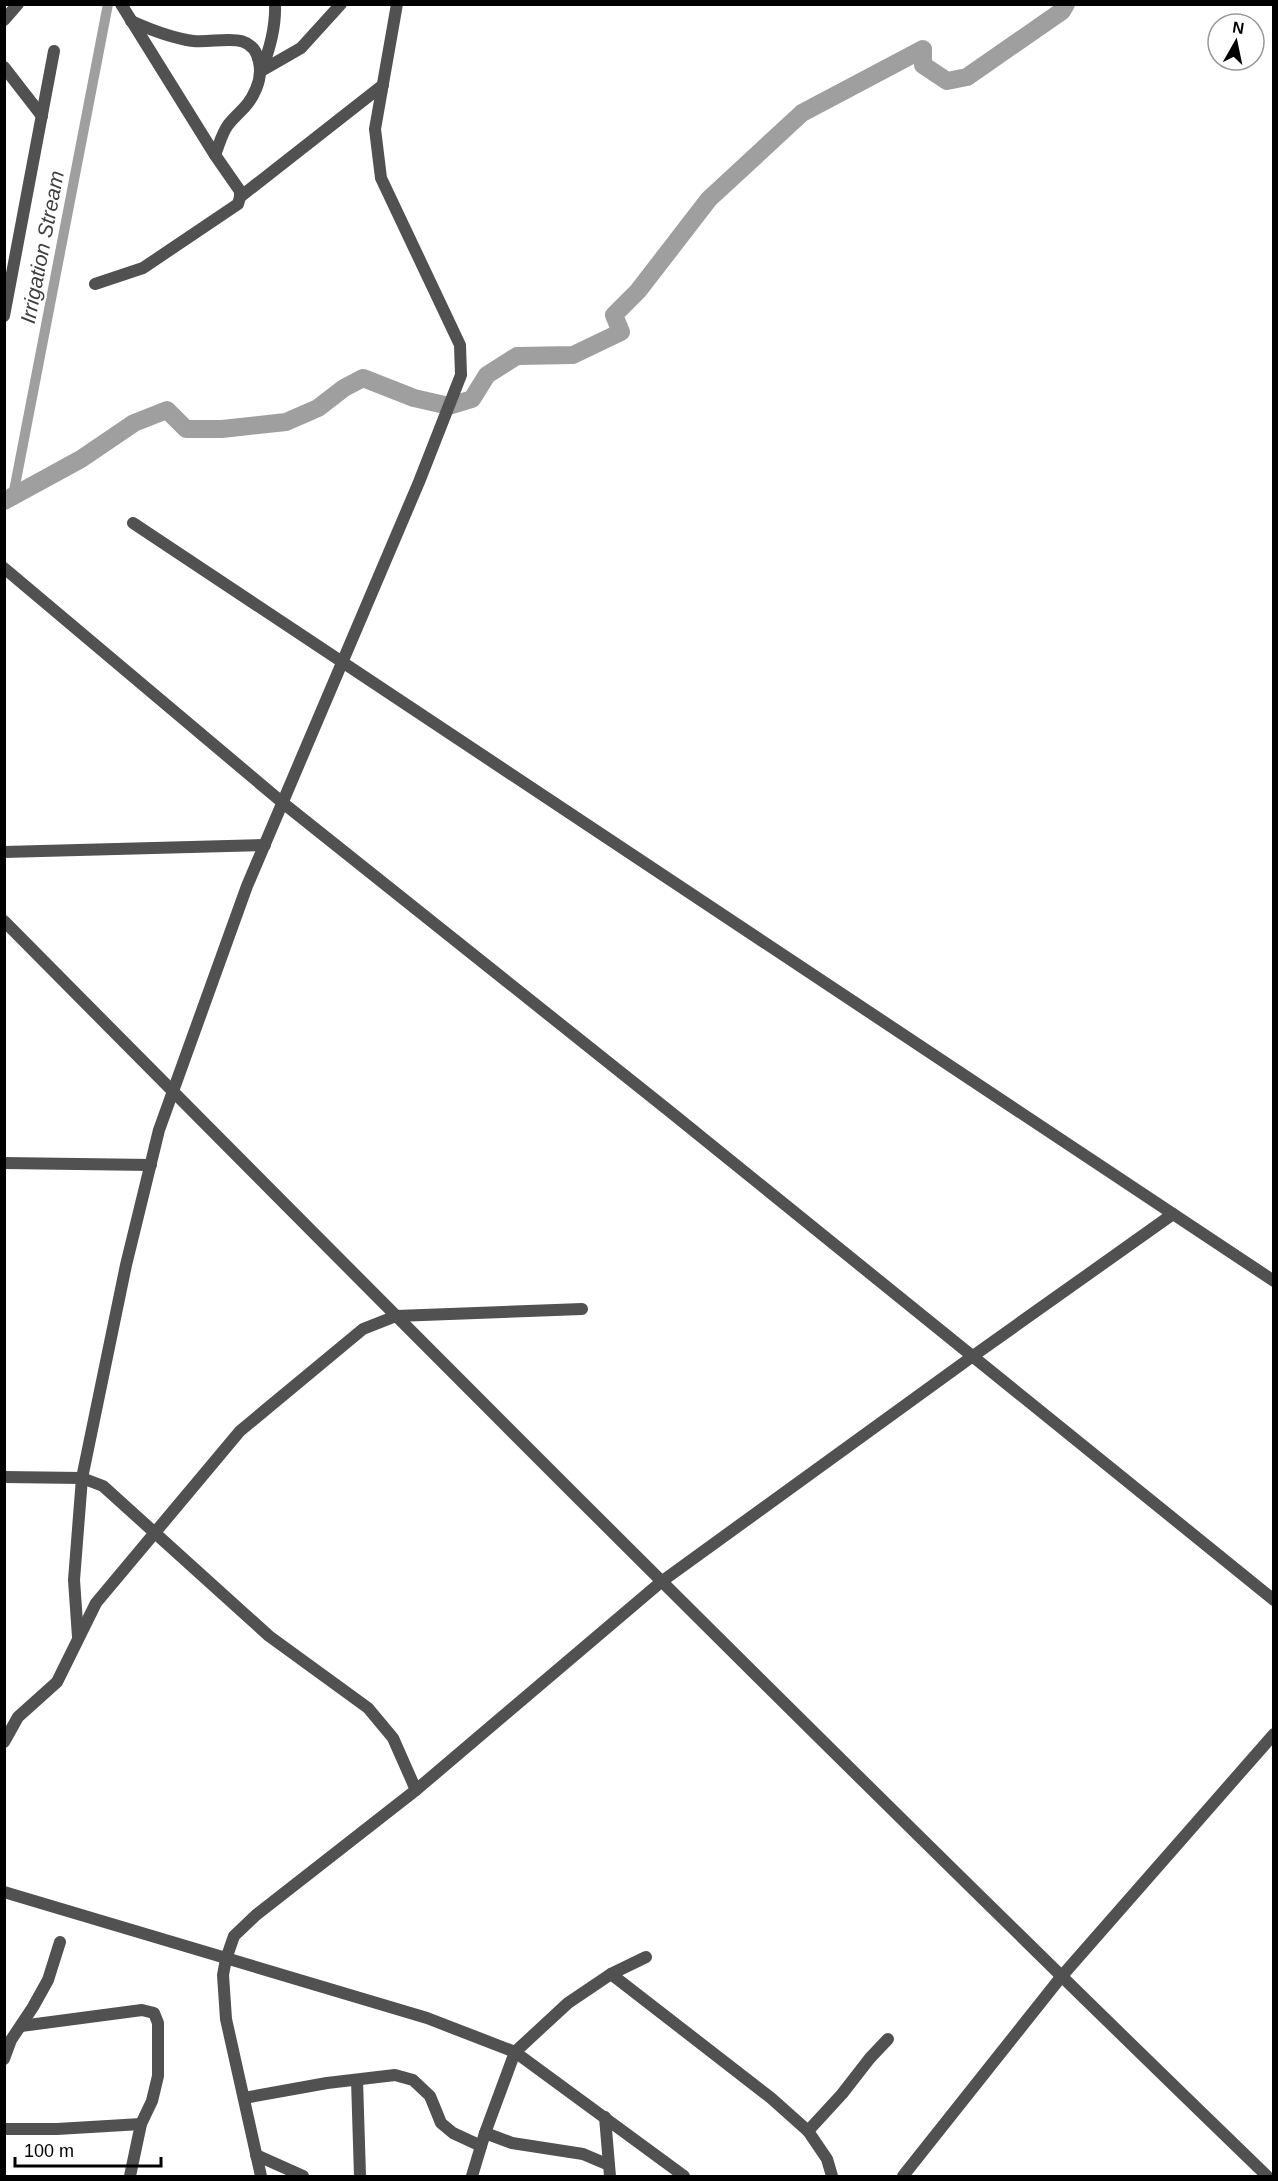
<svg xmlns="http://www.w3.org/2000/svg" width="1278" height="2181" viewBox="0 0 1278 2181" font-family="Arial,sans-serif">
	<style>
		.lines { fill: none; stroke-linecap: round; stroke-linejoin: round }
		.canal { stroke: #9f9f9f; stroke-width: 10 }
		.river { stroke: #9f9f9f; stroke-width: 18 }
		.minor { stroke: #515151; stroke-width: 12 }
		.labels { text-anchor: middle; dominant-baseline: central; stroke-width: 4.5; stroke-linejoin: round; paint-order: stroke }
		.water-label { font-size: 21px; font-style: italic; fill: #404040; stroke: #fff }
	</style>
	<rect width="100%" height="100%" fill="#fff"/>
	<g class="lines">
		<polyline class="canal" points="13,496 108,4"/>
		<polyline class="river" points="4,501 81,459 134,423 167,410 186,429 222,429 286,422 318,408 344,388 363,378 414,398 449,406 472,399 487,375 517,356 573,355 621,332 614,315 638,291 709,199 802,113 923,49 923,65 947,81 967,77 1062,11 1066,4"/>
		<g class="minor">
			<path d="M 275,4 C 276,28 270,49 261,71 L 301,48 L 341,4"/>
			<polyline points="4,20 18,4"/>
			<path d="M 131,21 C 151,30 171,38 193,41 C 217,44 253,28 259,62 C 261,71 260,80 256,89 C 248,108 239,111 228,125 C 222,133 219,145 215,155"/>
			<polyline points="4,67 42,116"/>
			<polyline points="240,197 383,85"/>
			<polyline points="95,284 143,268 238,204 240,197 240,191 215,155 121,4"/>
			<polyline points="4,316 54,51"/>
			<polyline points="133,523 1274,1281"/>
			<polyline points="4,568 283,803 668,1110 1274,1600"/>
			<polyline points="4,852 265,845"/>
			<path d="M 4,921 C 422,1343 841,1764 1267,2176"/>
			<polyline points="4,1163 151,1165"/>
			<polyline points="4,1477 82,1478 103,1486 269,1636 368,1708 393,1738 416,1790"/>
			<polyline points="78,1637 74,1580 82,1478 126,1265 159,1130 247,886 419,482 461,375 460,345 381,178 375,129 397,4"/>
			<polyline points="4,1742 18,1717 57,1682 96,1603 240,1431 363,1329 396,1316 582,1309"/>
			<polyline points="4,1892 427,2018 515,2052 684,2176"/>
			<polyline points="611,1974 771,2098 808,2131 827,2159 832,2176"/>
			<polyline points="21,2026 142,2010 154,2013 158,2023 158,2076 152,2101 141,2124 130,2176"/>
			<polyline points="4,2059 11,2040 33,2007 48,1980 60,1942"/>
			<polyline points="357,2080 360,2176"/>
			<polyline points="244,2098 327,2083 395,2075 413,2080 430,2096 441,2123 453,2133 481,2146"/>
			<polyline points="605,2117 609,2165"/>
			<polyline points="4,2129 57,2129 141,2124"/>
			<polyline points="808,2131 842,2094 870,2058 888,2039"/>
			<polyline points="485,2133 512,2143 583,2154 609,2165 610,2176"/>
			<polyline points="256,2155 303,2176"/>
			<polyline points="261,2176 226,2019 223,1975 226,1959 234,1936 256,1915 416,1790 661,1582 973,1356 1173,1214"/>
			<polyline points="472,2176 485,2133 515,2052 568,2003 611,1974 646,1957"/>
			<polyline points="903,2176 1061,1977 1274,1734"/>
		</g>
	</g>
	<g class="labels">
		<g class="water-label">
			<text transform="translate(42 247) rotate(-79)">Irrigation Stream</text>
		</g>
	</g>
	<rect width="1278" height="2181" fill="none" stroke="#000000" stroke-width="12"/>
	<g transform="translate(1236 42) rotate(9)"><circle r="28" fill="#ffffff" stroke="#999999" stroke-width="1.5"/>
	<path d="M0-4.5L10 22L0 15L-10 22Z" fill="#000000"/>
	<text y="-9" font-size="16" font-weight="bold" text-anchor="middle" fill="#000000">N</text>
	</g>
	<path d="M15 2157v9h146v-9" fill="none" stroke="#000000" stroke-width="3"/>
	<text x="24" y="2157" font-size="18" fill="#000000" stroke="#ffffff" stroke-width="4.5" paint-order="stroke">100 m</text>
</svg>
